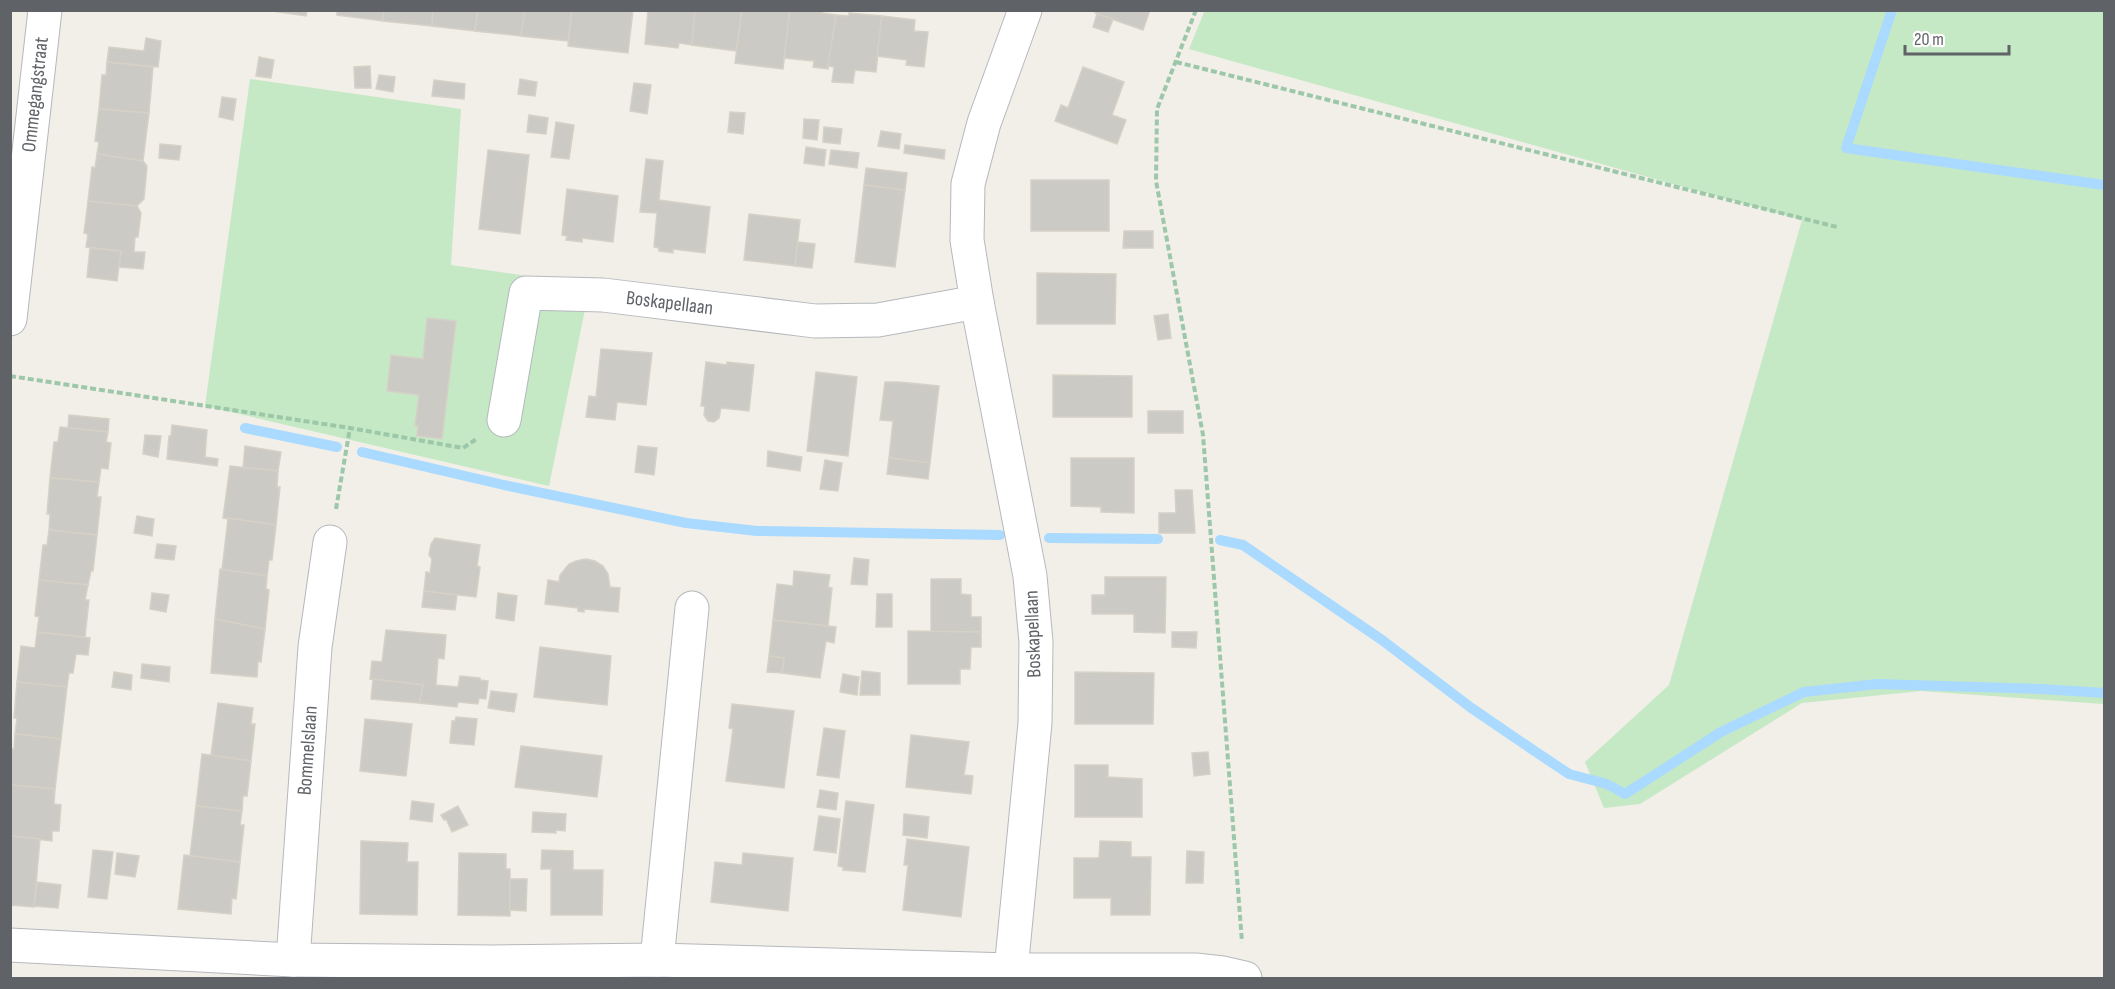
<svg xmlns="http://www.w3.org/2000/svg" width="2115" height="989" viewBox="0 0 2115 989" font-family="'Sofia Sans Condensed',sans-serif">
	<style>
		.green { fill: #c5e8c5 }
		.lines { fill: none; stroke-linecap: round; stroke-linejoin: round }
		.stream { stroke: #aadaff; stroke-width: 10 }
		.building { fill: #cccac5; stroke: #d6d1c6; stroke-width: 1.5 }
		.street-casing { stroke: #b5b8bc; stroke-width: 35 }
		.path { stroke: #9cc7a9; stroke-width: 4; stroke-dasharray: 6 3; stroke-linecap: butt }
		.street { stroke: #fff; stroke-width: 33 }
		.labels { text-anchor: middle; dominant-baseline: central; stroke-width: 6; stroke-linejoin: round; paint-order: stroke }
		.street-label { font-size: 20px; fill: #5f6368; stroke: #fff }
	</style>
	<rect width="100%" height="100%" fill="#f1efe8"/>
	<g class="green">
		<polygon points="1205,10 2104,11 2104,704 1921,691 1802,703 1640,804 1604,808 1585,762 1669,685 1802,220 1189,49"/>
		<polygon points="250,79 461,109 451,265 590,285 549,486 205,406"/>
	</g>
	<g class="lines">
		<g class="stream">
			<polyline points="1892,10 1846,148 2104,185"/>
			<polyline points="245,428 337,447"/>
			<polyline points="362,452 504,485 686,523 757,531 1000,535"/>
			<polyline points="1049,538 1158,539"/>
			<polyline points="1220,540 1243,545 1382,640 1470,707 1533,750 1569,774 1607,784 1625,794 1721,732 1804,692 1877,684 2041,689 2104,693"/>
		</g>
	</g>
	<g class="building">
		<polygon points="265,10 307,10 306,16"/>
		<polygon points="337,10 384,10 383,21 337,15"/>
		<polygon points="384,10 433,10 432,26 383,21"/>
		<polygon points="433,10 478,10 475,31 432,26"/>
		<polygon points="478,10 525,10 521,36 475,31"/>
		<polygon points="525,10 572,10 568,41 521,36"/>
		<polygon points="572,10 633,10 628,53 568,46"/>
		<polygon points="648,10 695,10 692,45 679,43 678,48 645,44"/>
		<polygon points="695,10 742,10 736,51 692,45"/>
		<polygon points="742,10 790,10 783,69 735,63"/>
		<polygon points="790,10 823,10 822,13 836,15 828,69 813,67 814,61 784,58"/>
		<polygon points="1096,10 1150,10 1143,30 1095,13"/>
		<polygon points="849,13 882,16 876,72 855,70 853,83 832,82 834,67 828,66 836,15 849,16"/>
		<polygon points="1097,14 1113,19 1108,32 1093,27"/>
		<polygon points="882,16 915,20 914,31 928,32 924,67 906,65 907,60 877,56"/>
		<polygon points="146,38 161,41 158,67 107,62 109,47 144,51"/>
		<polygon points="259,57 274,60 271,78 256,76"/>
		<polygon points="107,62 153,67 149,113 99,109 102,75 106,75"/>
		<polygon points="370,66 371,88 355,88 354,67"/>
		<polygon points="1083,67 1124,82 1112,115 1126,120 1117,144 1055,121 1061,105 1068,108"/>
		<polygon points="379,75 395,77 393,92 376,89"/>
		<polygon points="520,79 537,82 535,96 518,94"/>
		<polygon points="434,80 465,84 464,99 432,96"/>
		<polygon points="634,83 651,85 647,114 630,111"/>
		<polygon points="222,97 236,99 233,120 219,117"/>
		<polygon points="99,109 149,113 143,161 97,154 99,142 95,141"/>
		<polygon points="730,112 745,113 743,134 728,132"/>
		<polygon points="529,115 548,118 546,134 527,132"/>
		<polygon points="804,119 819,120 817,140 803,138"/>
		<polygon points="556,122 574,125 569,159 551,157"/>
		<polygon points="824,127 842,129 840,144 823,142"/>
		<polygon points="881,131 901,134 899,149 878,146"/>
		<polygon points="160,144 181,146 179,160 159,158"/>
		<polygon points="905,145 945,150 944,159 904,153"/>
		<polygon points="806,147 826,150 824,166 804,163"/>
		<polygon points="488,150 529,155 520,234 479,229"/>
		<polygon points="831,150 859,153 857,168 829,164"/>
		<polygon points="97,154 143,161 147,166 144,199 137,206 88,201 92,167 95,168"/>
		<polygon points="646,159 663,161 659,200 710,207 705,253 673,249 673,253 659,251 659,248 654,247 657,213 640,212"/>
		<polygon points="866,168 907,173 905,190 864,185"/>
		<rect x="1031" y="180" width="78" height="51"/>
		<polygon points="864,185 905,190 895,267 855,262"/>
		<polygon points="567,189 618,196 613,242 582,238 582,242 566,240 567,236 562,235"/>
		<polygon points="88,201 137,206 141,213 138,237 135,237 134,252 145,252 143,269 119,267 121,251 86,247 88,234 84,233"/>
		<polygon points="749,214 800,220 795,266 744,260"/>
		<polygon points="1124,231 1153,231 1153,248 1123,248"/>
		<polygon points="798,242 815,244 812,268 795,266"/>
		<polygon points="90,248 121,251 117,281 87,277"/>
		<polygon points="1037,273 1116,274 1115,324 1037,324"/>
		<polygon points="1168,314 1171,338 1158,340 1154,316"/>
		<polygon points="427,318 456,321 442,439 417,436 418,426 415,426 419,395 387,391 391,355 423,359"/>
		<polygon points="601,349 652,353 646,405 617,402 615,420 586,417 589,396 596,397"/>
		<polygon points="706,362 727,365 727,362 754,365 749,411 721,408 719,418 714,422 708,421 704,415 705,406 701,406"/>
		<polygon points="816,372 857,377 848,456 807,451"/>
		<polygon points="1053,375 1132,376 1132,417 1053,417"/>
		<polygon points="885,382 899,382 939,386 930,463 889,458 893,421 880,420"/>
		<rect x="1148" y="411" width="35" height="22"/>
		<polygon points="69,415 109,419 108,432 68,428"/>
		<polygon points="172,425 207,430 205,457 218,459 217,466 167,459 169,436 171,436"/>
		<polygon points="60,427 108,432 106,442 111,443 108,469 101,468 99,482 50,478 54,442 58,442"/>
		<polygon points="145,435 161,436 158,457 143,454"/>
		<polygon points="245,446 281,452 278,471 243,468"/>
		<polygon points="638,446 657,448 654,475 635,472"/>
		<polygon points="768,451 802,457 800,471 767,466"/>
		<polygon points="889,458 930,463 928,479 887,474"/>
		<polygon points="1071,458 1134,458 1134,513 1101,512 1101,507 1071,506"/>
		<polygon points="825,460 842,463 838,491 820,489"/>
		<polygon points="230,466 278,471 277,487 280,487 276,525 223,518"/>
		<polygon points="50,478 99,482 97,497 101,497 97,535 49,530 50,514 47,514"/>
		<polygon points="1175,490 1192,490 1195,533 1159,533 1159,513 1176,513"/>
		<polygon points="137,516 154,519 152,536 134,533"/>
		<polygon points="228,518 276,525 272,560 269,560 267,576 222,570"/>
		<polygon points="49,530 97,535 93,571 91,571 88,585 39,580 43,545 47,545"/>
		<polygon points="435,538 480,545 477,566 480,567 476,597 424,591 426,572 430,573 432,559 429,555 431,544"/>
		<polygon points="157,544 176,546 174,560 155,558"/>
		<polygon points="854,558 869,560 867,585 851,584"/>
		<polygon points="586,559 595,561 603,566 608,574 610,587 620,588 618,612 584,609 584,612 578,611 578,608 545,604 548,580 559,582 560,575 569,564 576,561"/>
		<polygon points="220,569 267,576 266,589 269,590 265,629 215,619"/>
		<polygon points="794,571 830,575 828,587 832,588 828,626 773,620 777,584 793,586"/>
		<polygon points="1105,577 1166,577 1165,633 1134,632 1134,614 1092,614 1092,595 1105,595"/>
		<polygon points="931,579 961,579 961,594 971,595 971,617 981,617 981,632 931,632"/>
		<polygon points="39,580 88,585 85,600 89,600 85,637 37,632 39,617 35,616"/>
		<polygon points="424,591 457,595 455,610 422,607"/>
		<polygon points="152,593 169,595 166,612 150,609"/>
		<polygon points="498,593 517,596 514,621 496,618"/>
		<polygon points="877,594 892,594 892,627 876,627"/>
		<polygon points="215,619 265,629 261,662 258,661 257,677 211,673"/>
		<polygon points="773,620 836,627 834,643 826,641 820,678 782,673 784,658 769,656"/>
		<polygon points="386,630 446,635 444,659 438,658 436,685 458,687 460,676 480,678 480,680 488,681 486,699 479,698 478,704 458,702 457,707 419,703 423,685 370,679 372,661 382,662"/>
		<polygon points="908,631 981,632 981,647 971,647 970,669 960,669 960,684 908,684"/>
		<polygon points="37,632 90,638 88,655 76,654 73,673 69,673 67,687 17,682 21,646 35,648"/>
		<polygon points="1172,632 1197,632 1196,648 1172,647"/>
		<polygon points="540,647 611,656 607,705 534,697"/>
		<polygon points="769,656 784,658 782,673 767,672"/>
		<polygon points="142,664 170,667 169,682 141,678"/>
		<polygon points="862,671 880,673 880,695 860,695"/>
		<polygon points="114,672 132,675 131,690 112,687"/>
		<polygon points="1075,672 1154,673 1153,724 1075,724"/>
		<polygon points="843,674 859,677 857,695 840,692"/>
		<polygon points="373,679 423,685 419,703 371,699"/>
		<polygon points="17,682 67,687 61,739 15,734 17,718 14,718"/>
		<polygon points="491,691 517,694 514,712 488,708"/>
		<polygon points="218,703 253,708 251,724 255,724 251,761 211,755"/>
		<polygon points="732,704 794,711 784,788 726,781 733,729 729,728"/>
		<polygon points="456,717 477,719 474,745 450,743 452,721 455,721"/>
		<polygon points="365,719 412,724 406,776 360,771"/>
		<polygon points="824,728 845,731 839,778 817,775"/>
		<polygon points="15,734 61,739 55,789 10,785 10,749 14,749"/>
		<polygon points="911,735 969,742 964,775 973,776 971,794 906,787"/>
		<polygon points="521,746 602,756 597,797 515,787"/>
		<polygon points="1208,752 1210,774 1194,776 1192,753"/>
		<polygon points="202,754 251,761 247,796 243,796 242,811 196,806"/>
		<polygon points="1075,765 1108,765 1108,777 1142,779 1142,817 1075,817"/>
		<polygon points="10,785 55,789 54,804 61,805 59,831 52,831 52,841 10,836"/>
		<polygon points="820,790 838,793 836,810 817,807"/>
		<polygon points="412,801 434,804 432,822 410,819"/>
		<polygon points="846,801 874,805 865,872 843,870 843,867 838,866"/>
		<polygon points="196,806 242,811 240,825 244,825 240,862 190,856"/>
		<polygon points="458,806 468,825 452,832 446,819 444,820 441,815"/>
		<polygon points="533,812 566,814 565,831 556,830 556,833 532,832"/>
		<polygon points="904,814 929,817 927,838 903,835"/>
		<polygon points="819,816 840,819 836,853 814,850"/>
		<polygon points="10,836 40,839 34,907 10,905"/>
		<polygon points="907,839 969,847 961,917 903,910 908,865 904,865"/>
		<polygon points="361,841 408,843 407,862 418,862 417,915 360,914"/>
		<polygon points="1100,841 1131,842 1131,857 1151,857 1150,915 1111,915 1111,898 1074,898 1074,858 1099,858"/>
		<polygon points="93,850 113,852 107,899 88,897"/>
		<polygon points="542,850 573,851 573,870 603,870 602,915 551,915 551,869 541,869"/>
		<polygon points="1187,851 1204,852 1203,883 1186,883"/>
		<polygon points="117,853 139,856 135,877 115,874"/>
		<polygon points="459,853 506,854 506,869 510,869 510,916 458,915"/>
		<polygon points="743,853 793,858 788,911 711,902 715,862 742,865"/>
		<polygon points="184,855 240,862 236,899 232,898 231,914 178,909"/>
		<polygon points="510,879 527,879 526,911 510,910"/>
		<polygon points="37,882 61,885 58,908 34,906"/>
	</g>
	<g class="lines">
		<g class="street-casing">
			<g id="street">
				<path id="s1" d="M 10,319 L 45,10"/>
				<path id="s2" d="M 504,420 L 526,293 L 603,295 L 815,321 L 878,320 L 977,302"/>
				<polyline points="10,945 293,960 493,962 657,960 1011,970 1195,970 1223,973 1245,978"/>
				<path id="s3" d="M 293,960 L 315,647 L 330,542"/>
				<polyline points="657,960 692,608"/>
				<polyline points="1011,970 1035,723 1036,642 1030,576 977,302 967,240 968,184 984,123 1025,10"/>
			</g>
		</g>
		<g class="path">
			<polyline points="1196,10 1157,109 1156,181 1203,435 1242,942"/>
			<polyline points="1176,62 1837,227"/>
			<polyline points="10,376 350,428 463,448 478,438"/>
			<polyline points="336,509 350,428"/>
		</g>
		<use href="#street" class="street"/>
	</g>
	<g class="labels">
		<g class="street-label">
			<text stroke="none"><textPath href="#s1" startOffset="226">Ommegangstraat</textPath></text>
			<text stroke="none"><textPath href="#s2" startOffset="273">Boskapellaan</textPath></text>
			<text transform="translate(1033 634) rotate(-92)">Boskapellaan</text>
			<text stroke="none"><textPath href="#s3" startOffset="210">Bommelslaan</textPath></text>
		</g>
	</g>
	<rect width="2115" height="989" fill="none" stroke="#5f6368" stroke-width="24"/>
	<path d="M1905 45v9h104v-9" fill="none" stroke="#5f6368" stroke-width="3"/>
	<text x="1914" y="45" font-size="18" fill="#5f6368" stroke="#ffffff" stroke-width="4.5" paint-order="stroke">20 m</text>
</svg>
